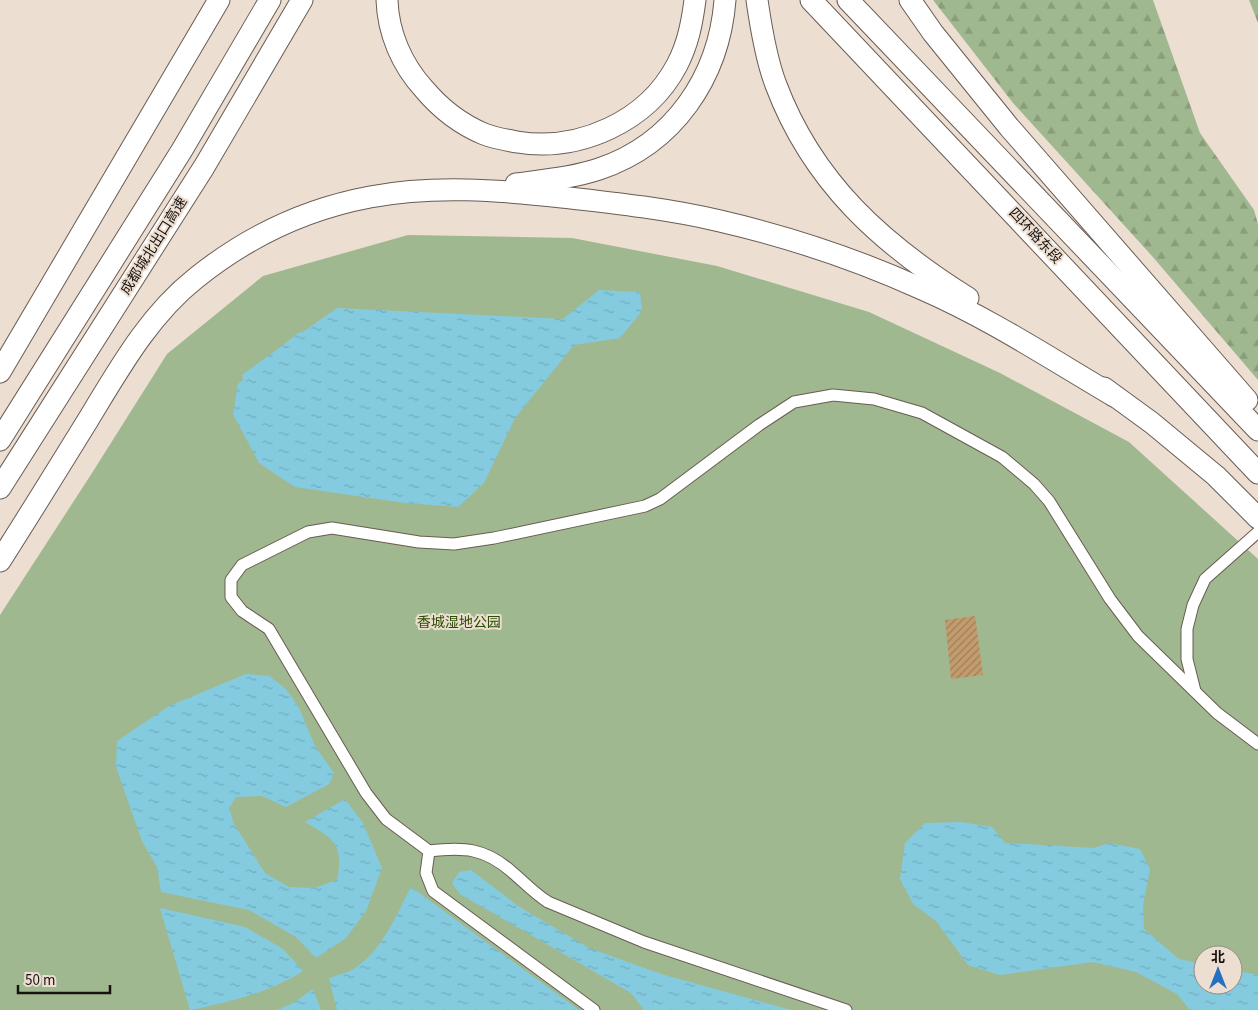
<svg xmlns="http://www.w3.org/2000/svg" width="1258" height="1010" viewBox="0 0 1258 1010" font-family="'Source Sans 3','Noto Sans SC',sans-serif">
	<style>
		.forest { fill: url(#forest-firs) }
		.park { fill: #a0b890; fill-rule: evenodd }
		.water { fill: url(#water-ripples) }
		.building { fill: url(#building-hatch) }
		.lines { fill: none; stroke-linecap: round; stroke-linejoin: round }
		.street-casing { stroke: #695c53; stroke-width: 13 }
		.highway-casing { stroke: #695c53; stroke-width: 23 }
		.street { stroke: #fff; stroke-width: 11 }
		.highway { stroke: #fff; stroke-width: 21 }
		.labels { text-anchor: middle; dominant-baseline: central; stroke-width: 4; stroke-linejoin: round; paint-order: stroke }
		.street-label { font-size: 14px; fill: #18120f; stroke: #edded2 }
		.park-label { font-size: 14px; fill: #2a4d00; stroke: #edded2 }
	</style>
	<defs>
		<pattern id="forest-firs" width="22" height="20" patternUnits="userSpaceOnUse" patternTransform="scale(1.25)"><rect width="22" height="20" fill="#a0b890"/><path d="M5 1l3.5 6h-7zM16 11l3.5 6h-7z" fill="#899d7b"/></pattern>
		<pattern id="water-ripples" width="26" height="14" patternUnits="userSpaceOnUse" patternTransform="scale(1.25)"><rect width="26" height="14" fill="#84cbdf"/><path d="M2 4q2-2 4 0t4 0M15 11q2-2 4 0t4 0" fill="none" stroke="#71adbe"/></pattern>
		<pattern id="building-hatch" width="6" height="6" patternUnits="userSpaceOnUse" patternTransform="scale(1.25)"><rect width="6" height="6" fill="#c39c6e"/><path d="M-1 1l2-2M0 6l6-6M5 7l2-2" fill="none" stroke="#9d7e59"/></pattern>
	</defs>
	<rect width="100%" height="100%" fill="#edded2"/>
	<g class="forest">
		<polygon points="933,0 1153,0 1200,133 1254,210 1258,224 1258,380 1152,256 1013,103"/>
		<polygon points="1249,0 1258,0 1258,23"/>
	</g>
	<path class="park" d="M 408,235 L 572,238 L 717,266 L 869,312 L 1000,373 L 1129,442 L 1258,559 L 1258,1010 L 0,1010 L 0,615 L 92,473 L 167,354 L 263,276 ZM 1203,955 L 1233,955 L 1233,985 L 1203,985 Z"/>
	<g class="water">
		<polygon points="599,290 640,292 642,311 620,338 574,345 515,418 484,483 458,507 405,503 295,487 259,463 233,414 238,384 243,380 242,375 283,345 298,333 303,332 337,308 563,319"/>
		<path d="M 246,674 L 269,676 L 286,689 L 299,708 L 315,746 L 334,773 L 329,784 L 286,807 L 262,796 L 236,797 L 229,808 L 234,824 L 265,873 L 289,887 L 314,888 L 337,880 C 344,844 334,839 305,822 L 345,799 L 363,823 L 382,868 L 366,911 L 346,938 L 316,958 L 296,937 L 249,910 L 161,892 L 157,867 L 142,841 L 116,767 L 117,741 L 169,706 Z"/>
		<polygon points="961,822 992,827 1005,843 1094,848 1109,843 1140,849 1150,869 1143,906 1144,929 1179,959 1203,964 1203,985 1233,985 1233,970 1258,975 1258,1010 1190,1010 1177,994 1136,972 1093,962 1000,975 968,965 936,921 913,904 900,879 905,843 925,823"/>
		<polygon points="471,870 518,906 589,948 661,974 791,1010 644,1010 631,993 460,894 452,883 459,872"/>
		<path d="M 411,887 L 579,1010 L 337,1010 L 329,978 C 337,975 348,973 355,968 C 383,950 396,915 411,887 Z"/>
		<path d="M 160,908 L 245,927 L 283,949 L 303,971 C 268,993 230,1002 190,1010 Z"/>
		<polygon points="313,989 321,1010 277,1010 293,1003"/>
	</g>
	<polygon class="building" points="975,616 983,675 951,679 945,620"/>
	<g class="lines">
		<g class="street-casing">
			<g id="street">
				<polyline points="1195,691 1187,659 1187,629 1193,605 1205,579 1258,532"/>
				<path d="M 429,851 C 464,847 485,848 512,872 C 524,882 534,893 548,902 L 644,942 L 846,1010"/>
				<polyline points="594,1010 433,891 426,873 429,851 386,819 366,793 269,629 242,611 231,597 231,580 242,565 308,532 332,528 419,542 454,544 494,538 645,506 660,499 759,425 794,402 833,395 874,399 922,413 1002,457 1034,484 1049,501 1110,599 1138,636 1217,713 1258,744"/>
			</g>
		</g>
		<g class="highway-casing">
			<g id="highway">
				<path d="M 387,0 C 388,33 402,65 424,89 C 440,108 460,124 484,134 C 494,138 506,140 517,142 C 579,152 647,122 677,65 C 688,44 692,23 695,0"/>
				<path d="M 757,0 C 761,28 766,59 776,85 C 813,183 882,244 968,298"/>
				<polyline points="811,0 1258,473"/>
				<polyline points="848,0 1258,430"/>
				<polyline points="910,0 933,33 1009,127 1247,400"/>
				<path d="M 516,184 C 544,180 572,178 599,169 C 674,144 719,77 725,0"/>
				<polyline points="0,372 219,0"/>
				<polyline points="1104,388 1152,423 1216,476 1258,518"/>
				<polyline points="0,440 182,150 270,0"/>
				<polyline points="0,488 204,167 302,0"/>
				<path d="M 0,561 C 30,514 59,467 88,420 C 119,369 149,315 196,278 C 247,237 306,209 370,197 C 433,185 499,190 562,197 C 615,203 669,209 720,221 C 789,237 858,260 922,289 C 989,318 1051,359 1114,396"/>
			</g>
		</g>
		<use href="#street" class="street"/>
		<use href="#highway" class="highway"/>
	</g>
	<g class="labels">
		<g class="street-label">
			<text transform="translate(1035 236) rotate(47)">四环路东段</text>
			<text transform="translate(154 246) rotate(-58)">成都城北出口高速</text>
		</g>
		<g class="park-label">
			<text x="459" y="623">香城湿地公园</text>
		</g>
	</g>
	<g transform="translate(1218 970)"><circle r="24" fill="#edded2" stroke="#988c84"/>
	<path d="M0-4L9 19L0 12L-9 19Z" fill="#2371c0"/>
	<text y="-8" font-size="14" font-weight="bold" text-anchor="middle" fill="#18120f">北</text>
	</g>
	<path d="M18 985v8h92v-8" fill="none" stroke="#18120f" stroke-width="2.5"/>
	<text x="25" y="985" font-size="15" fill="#18120f" stroke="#edded2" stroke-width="4" paint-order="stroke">50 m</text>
</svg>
